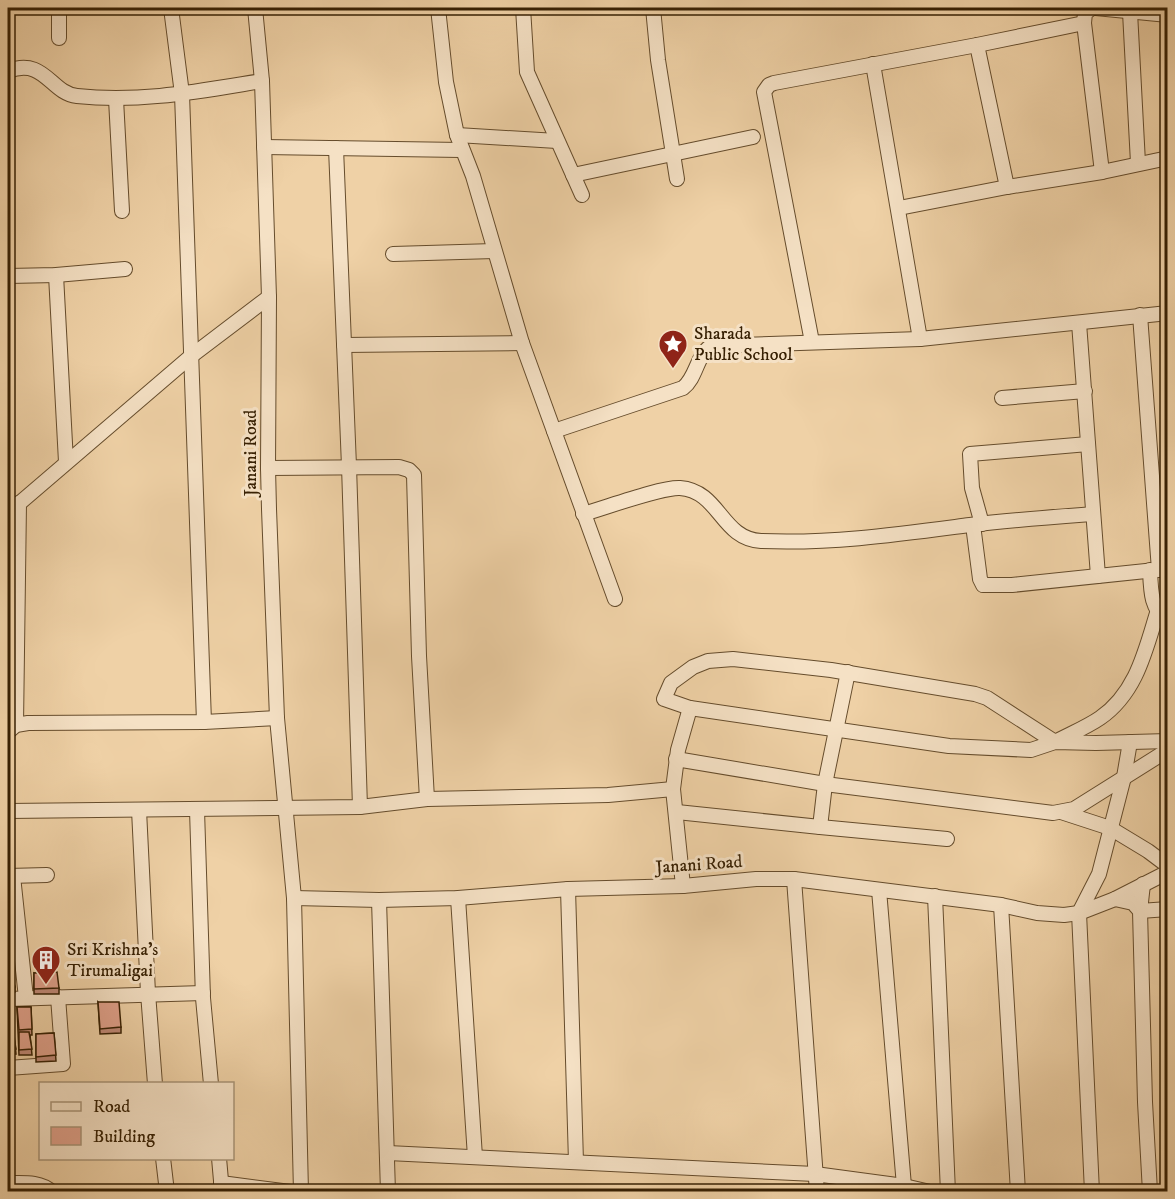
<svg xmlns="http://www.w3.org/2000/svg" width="1175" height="1199" viewBox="0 0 1175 1199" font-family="'IM FELL DW Pica',serif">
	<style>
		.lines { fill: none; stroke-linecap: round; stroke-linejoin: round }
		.street-casing { stroke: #654c2c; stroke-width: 16 }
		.street { stroke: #f5e1c5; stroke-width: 14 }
		.wall { fill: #c18a78; stroke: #372003; stroke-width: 1.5 }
		.building { fill: #e0a18b; stroke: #372003; stroke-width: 1.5 }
		.labels { text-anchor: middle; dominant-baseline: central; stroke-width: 6; stroke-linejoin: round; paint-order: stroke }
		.poi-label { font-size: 18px; fill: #372003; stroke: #f5e1c5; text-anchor: start }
		.street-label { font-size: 18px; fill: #372003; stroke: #f5e1c5 }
	</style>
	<rect width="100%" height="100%" fill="#efd1a6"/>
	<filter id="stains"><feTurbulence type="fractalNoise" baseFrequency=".00333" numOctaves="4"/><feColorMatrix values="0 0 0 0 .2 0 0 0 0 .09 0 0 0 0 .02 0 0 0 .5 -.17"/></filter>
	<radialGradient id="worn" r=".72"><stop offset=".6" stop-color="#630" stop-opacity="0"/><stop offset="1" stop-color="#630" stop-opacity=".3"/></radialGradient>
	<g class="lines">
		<g class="street-casing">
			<g id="street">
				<polyline points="171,8 182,94 204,722"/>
				<polyline points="255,8 262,81 269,297 268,468 269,509 277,718 294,898 301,1192"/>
				<polyline points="438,8 446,82 457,135 473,176 522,343 615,599"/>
				<polyline points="523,8 527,72 582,195"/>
				<polyline points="653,8 658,60 677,179"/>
				<polyline points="1092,8 1085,13 1084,23 1102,172"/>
				<polyline points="1096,8 1168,15"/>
				<polyline points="1130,12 1138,163"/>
				<polyline points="59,38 59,8"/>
				<polyline points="977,45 1007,187"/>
				<polyline points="873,64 920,339"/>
				<path d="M 8,71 C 45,57 50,93 77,96 C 140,103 200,91 262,81"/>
				<polyline points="116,99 122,211"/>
				<polyline points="457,135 557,141"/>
				<polyline points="264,147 461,150"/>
				<polyline points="336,148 349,466 360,807"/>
				<polyline points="573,175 753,137"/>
				<polyline points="899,208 1007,187 1102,172 1168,158"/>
				<polyline points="393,254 494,251"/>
				<polyline points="56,275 66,462"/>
				<polyline points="8,276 56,275 125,269"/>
				<polyline points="1140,315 1159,570"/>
				<polyline points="1079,323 1098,576"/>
				<polyline points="812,342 764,92 769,85 774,83 977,45 1084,23"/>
				<polyline points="344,345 522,343"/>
				<polyline points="1002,398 1085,391"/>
				<path d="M 554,431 L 683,388 C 697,377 696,356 711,346 L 920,339 L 1168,313"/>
				<polyline points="268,468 399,467 409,470 414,475 419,656 427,799"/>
				<polyline points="8,513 190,357 269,297"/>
				<path d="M 583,514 C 605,508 661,487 680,488 C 720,491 721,539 761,541 C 832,544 901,534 970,525 C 1011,520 1053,517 1093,514"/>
				<polyline points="982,524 972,488 970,454 1088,444"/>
				<polyline points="973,525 980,579 983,585 1012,585 1165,569"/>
				<path d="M 1150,570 C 1151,596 1151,605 1168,626"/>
				<path d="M 1157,613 C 1145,652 1136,693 1100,718 C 1087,727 1070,734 1055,742 L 987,698 L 975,694 L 831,670 L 733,659 L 708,661 L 693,667 L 671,683 L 664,699 L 690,708 L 949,746 L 1031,750 L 1055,742 L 1096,743 L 1168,741"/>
				<polyline points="16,725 19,503"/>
				<polyline points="8,732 16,725 28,723 204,722 277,718"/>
				<polyline points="676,759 825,784 1053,813 1074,809 1168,750"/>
				<polyline points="139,810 148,993 155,1084"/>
				<polyline points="197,810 203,998 211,1084"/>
				<polyline points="8,811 360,807 427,799 608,795 673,789"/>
				<polyline points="677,812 820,827 825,784 848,672"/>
				<polyline points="1061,812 1110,828 1148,851 1168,866"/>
				<polyline points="820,827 947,839"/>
				<polyline points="8,876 47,875"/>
				<polyline points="13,876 26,998"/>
				<polyline points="794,879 817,1192"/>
				<polyline points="1143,884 1140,911 1168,909"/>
				<polyline points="683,886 673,789 678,750 690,708"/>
				<polyline points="568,889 576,1162"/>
				<polyline points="879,890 904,1186"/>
				<polyline points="935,896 948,1192"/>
				<polyline points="294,898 379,900 458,898 568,889 683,886 756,879 794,879 1001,905 1037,913 1064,915 1079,913 1115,899 1168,872"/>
				<polyline points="458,898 475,1157"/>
				<polyline points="1115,899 1133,903 1140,911 1145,1102 1150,1192"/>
				<polyline points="379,900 388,1192"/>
				<polyline points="1001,905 1018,1192"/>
				<polyline points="8,999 203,993"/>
				<polyline points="8,1068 63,1064 58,997"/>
				<polyline points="388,1153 815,1174 904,1186 930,1192"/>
				<polyline points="163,1158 167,1192"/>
				<polyline points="219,1158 222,1192"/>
				<path d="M 8,1183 C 23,1183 40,1181 52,1192"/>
				<polyline points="221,1183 290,1192"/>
				<polyline points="1092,1192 1079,913 1099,874 1124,777 1130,742"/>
			</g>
		</g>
		<use href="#street" class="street"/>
	</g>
	<g class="wall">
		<polygon points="8,965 15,987 15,992 8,993"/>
		<polygon points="34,973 59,988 59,994 34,994"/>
		<polygon points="98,1002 121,1027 121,1033 100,1034"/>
		<polygon points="17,1007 31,1007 32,1035 30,1035 32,1055 19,1055"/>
		<polygon points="8,1008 14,1028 14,1034 16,1054 8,1055"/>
		<polygon points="54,1033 56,1061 36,1062 36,1034"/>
	</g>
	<g class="building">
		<polygon points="8,965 10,965 15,987 8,987"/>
		<polygon points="57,972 59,988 34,989 34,973"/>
		<polygon points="98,1002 119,1002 121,1027 100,1029"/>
		<polygon points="17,1007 31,1007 32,1029 19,1030"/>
		<polygon points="8,1008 13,1008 14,1028 8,1028"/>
		<polygon points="8,1032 13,1032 16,1049 8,1049"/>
		<polygon points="19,1032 29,1032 32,1049 19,1050"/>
		<polygon points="54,1033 56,1055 36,1057 36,1034"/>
	</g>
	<defs>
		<g id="sight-pin" transform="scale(1.5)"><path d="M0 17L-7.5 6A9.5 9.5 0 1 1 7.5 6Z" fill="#8f2418" stroke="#f5e1c5"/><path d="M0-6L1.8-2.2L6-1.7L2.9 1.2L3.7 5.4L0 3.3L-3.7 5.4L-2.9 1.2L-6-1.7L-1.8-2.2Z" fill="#fff"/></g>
		<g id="building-pin" transform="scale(1.5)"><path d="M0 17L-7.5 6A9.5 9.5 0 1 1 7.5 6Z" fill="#8f2418" stroke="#f5e1c5"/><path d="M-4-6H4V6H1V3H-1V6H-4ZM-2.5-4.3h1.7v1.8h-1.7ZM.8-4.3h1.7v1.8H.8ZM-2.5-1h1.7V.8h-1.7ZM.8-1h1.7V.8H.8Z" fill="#fff"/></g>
	</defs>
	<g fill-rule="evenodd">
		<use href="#sight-pin" x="673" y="344"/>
		<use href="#building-pin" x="46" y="960"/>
	</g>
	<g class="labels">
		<g class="poi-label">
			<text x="694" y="334">Sharada<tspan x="694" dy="21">Public School</tspan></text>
			<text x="67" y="950">Sri Krishna's<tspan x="67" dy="21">Tirumaligai</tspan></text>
		</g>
		<g class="street-label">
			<text transform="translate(251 453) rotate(-90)">Janani Road</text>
			<text transform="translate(699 865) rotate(-4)">Janani Road</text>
		</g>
	</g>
	<rect width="1175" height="1199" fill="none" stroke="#efd1a6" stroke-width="30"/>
	<rect x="9" y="9" width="1157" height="1181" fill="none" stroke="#372003" stroke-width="3"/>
	<rect x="15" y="15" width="1145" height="1169" fill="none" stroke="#372003" stroke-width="1.5"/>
	<rect x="39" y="1082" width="195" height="78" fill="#f5e1c5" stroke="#a99477" stroke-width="1.5"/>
	<rect x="51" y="1102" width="30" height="9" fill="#f5e1c5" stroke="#a99477" stroke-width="1.5"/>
	<text x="93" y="1112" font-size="18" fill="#372003">Road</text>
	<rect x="51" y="1127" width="30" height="18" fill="#e0a18b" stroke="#a99477" stroke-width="1.5"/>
	<text x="93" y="1142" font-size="18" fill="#372003">Building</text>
	<rect width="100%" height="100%" filter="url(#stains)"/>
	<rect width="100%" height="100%" fill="url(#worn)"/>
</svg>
